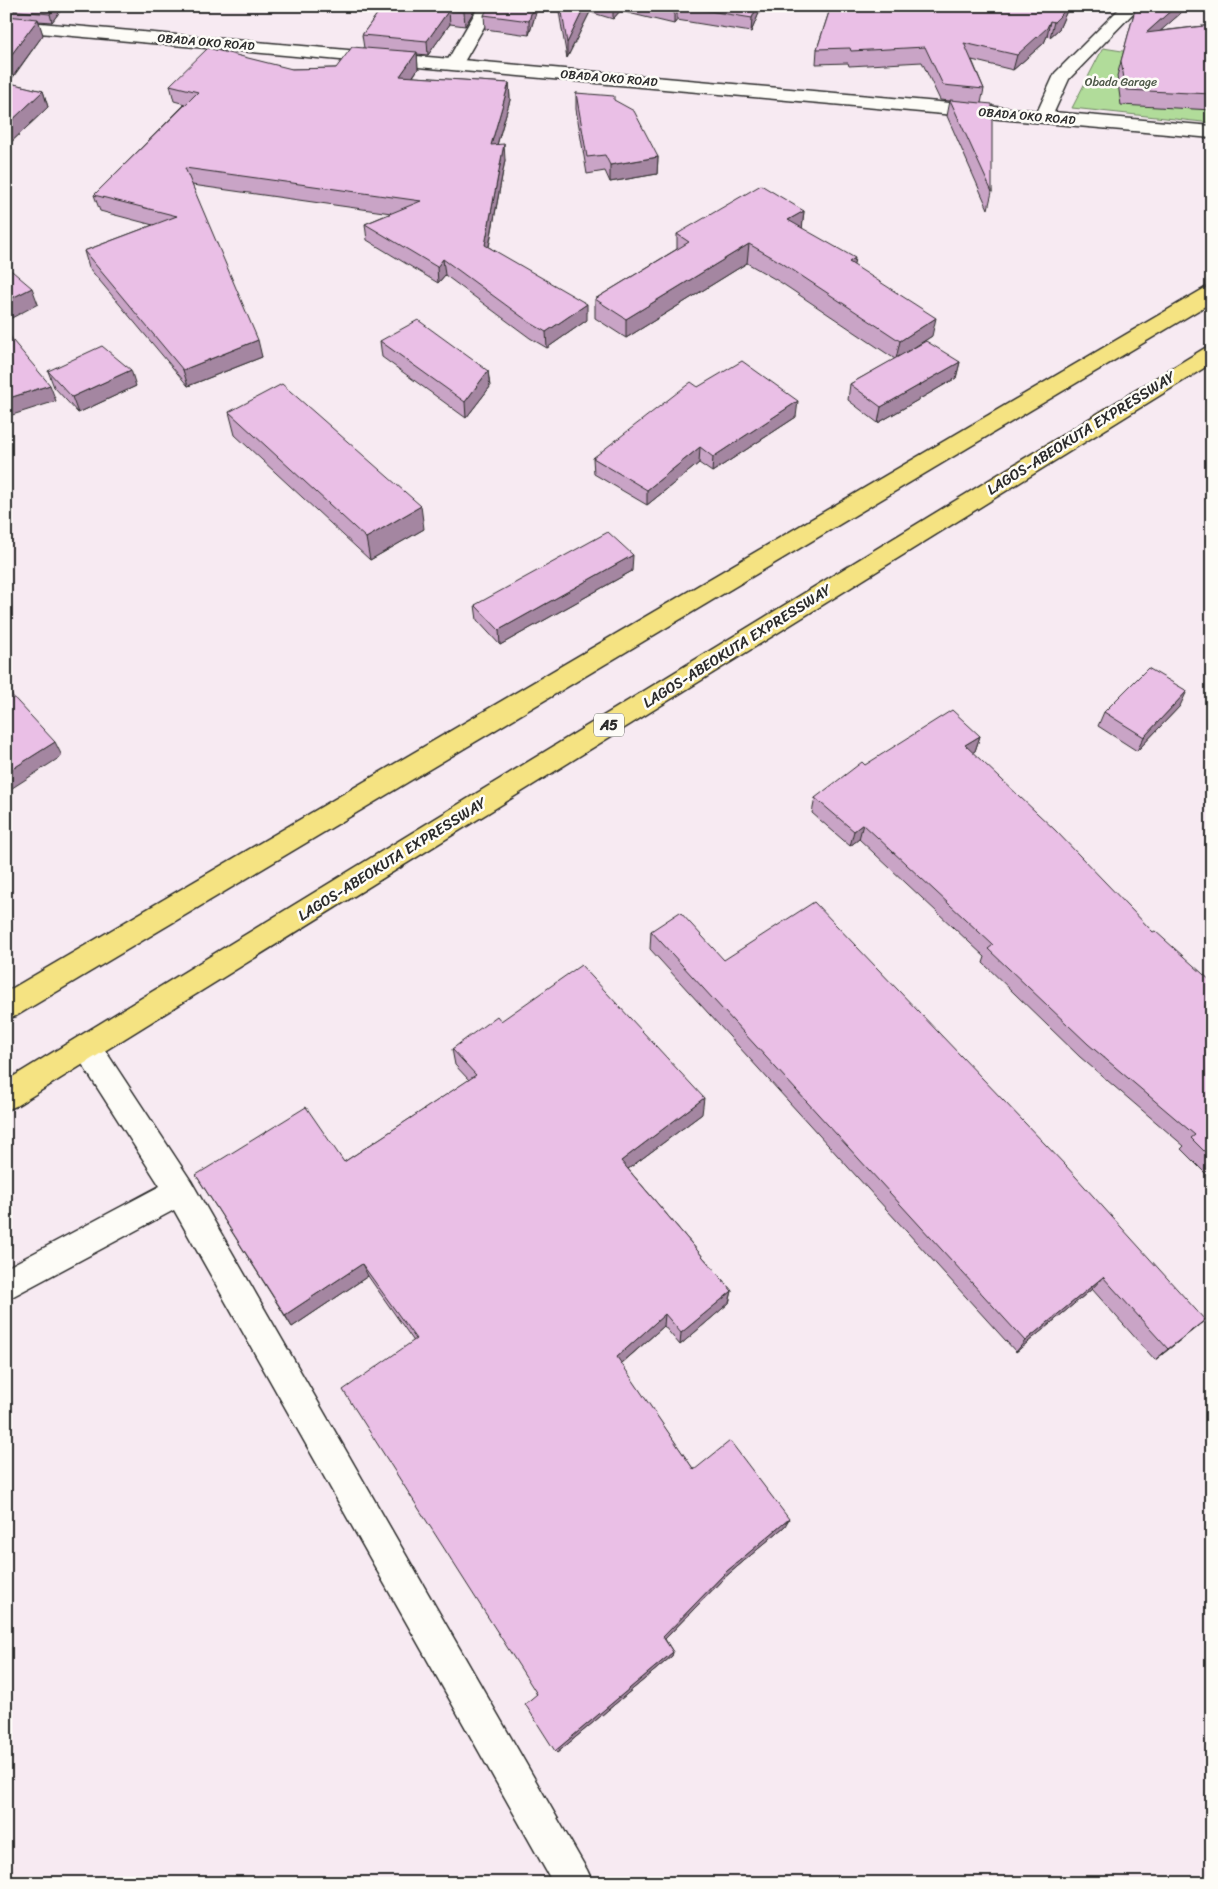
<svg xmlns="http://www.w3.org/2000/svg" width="1218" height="1889" viewBox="0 0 1218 1889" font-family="Sriracha,sans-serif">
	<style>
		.green { fill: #b1dc9a; stroke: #6e8462 }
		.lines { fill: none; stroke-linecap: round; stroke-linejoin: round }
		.minor-casing { stroke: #2b2b2b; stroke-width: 3 }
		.secondary-casing { stroke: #2b2b2b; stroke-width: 3 }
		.trunk-casing { stroke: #2b2b2b; stroke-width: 3 }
		.minor { fill: #fdfcf7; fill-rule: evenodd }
		.secondary { fill: #fdfcf7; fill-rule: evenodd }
		.trunk { fill: #f5e382; fill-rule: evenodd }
		.wall { fill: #c9a4c6; stroke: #2b2b2b }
		.shaded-wall { fill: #a486a1; stroke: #2b2b2b }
		.building { fill: #eabfe6; stroke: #2b2b2b }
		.labels { text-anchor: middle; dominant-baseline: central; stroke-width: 5; stroke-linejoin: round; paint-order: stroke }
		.far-street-label { font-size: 12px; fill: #2b2b2b; stroke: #fdfcf7 }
		.far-park-label { font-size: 12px; fill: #4c5747; stroke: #fdfcf7 }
		.shield { fill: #fdfcf7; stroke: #6a6a68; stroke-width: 1 }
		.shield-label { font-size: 14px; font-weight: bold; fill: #2b2b2b }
		.street-label { font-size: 15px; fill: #2b2b2b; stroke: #fdfcf7 }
	</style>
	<rect width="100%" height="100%" fill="#f7eaf2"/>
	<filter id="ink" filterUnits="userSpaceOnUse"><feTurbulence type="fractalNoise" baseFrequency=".02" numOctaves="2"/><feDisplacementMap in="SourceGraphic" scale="10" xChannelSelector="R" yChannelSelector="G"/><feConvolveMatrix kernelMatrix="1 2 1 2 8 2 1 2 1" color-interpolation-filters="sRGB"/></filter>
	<g filter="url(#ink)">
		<polygon class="green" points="1103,48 1212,65 1212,123 1072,108"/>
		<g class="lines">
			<g class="minor-casing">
				<g id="minor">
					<polygon points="479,6 496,6 461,67 455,68 449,67 446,63"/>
					<polygon points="1122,6 1140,6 1069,79 1050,121 1044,122 1038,121 1035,117 1055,73"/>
					<polygon points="87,1034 97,1038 191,1181 587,1870 593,1883 553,1883 174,1210 6,1300 6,1268 160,1186 77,1056 73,1047 77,1038"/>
				</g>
			</g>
			<g class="secondary-casing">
				<polygon id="secondary" points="6,20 1212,126 1212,138 6,30"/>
			</g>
			<g class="trunk-casing">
				<g id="trunk">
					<polygon points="1212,287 1212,302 16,1016 6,1019 6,992 1205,288"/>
					<polygon points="1212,346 1212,363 16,1106 6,1110 6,1081 1205,348"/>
				</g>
			</g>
			<use href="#minor" class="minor"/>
			<use href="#secondary" class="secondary"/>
			<use href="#trunk" class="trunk"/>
		</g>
		<g class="wall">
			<polygon points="64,6 52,22 38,21 43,35 9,83 43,91 48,107 6,147 6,16 11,17 9,10"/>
			<polygon points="383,6 477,6 465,26 450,24 428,55 417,54 418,69 413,77 509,83 510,100 497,145 505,160 489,247 587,320 547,348 530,338 445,275 438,283 367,240 365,224 391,213 192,185 262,357 188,386 89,268 84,251 153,225 100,211 94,195 185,104 174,101 170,85 292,69 336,68 364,48 362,35"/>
			<polygon points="538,6 529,35 485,29 484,15"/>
			<polygon points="558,6 762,6 751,32 677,20 674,24 620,11 613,19 590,12 567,58"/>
			<polygon points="831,6 1069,6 1059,29 1050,37 1047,36 1044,43 1013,70 972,60 984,89 981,103 992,192 988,209 947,116 950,101 940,100 922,62 849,66 848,63 816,64 817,49"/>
			<polygon points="1136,6 1189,6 1160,31 1212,25 1212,110 1121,105 1117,76"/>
			<polygon points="576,93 614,100 658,157 657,174 610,182 605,171 587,174 576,109"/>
			<polygon points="804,211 802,228 932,336 907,352 960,362 956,378 878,423 848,400 850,384 895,359 780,282 747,263 626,338 595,318 595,299 677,249 677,234"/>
			<polygon points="380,341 488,371 490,387 466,418 382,357"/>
			<polygon points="48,371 136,386 78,413 54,387"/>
			<polygon points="698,387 796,417 712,472 699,463 647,505 594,474 593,458"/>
			<polygon points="229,412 424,529 370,560 235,435"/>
			<polygon points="632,571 500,645 477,620 475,605"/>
			<polygon points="1180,706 1137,751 1098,726 1104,712"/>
			<polygon points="980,736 975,751 972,752 1153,932 1212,982 1212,1180 1181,1149 1184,1146 1080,1057 983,963 985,957 859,839 850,846 812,813 815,798"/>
			<polygon points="651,931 724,960 1205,1320 1155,1360 1092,1289 1016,1352 650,949"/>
			<polygon points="501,1021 702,1114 628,1169 732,1291 729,1303 680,1345 664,1326 621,1364 694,1470 785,1526 724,1578 665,1639 673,1652 672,1656 557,1753 413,1340 368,1276 292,1327 196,1175 344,1162 469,1080 455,1065 452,1049"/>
		</g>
		<g class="shaded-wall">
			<polygon points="55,6 64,6 52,22 50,14"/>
			<polygon points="467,6 477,6 465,26 464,12"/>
			<polygon points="533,6 538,6 529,35 529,21"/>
			<polygon points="585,6 590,6 590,12 567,58 567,43"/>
			<polygon points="613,6 620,6 620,11 613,19"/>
			<polygon points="677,6 677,20 674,24 674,10"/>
			<polygon points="757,6 762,6 751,32 752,18"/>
			<polygon points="1066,6 1069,6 1059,29 1050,37 1054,22"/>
			<polygon points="1176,6 1189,6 1141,48 1146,33"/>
			<polygon points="449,10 450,24 428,55 427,41"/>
			<polygon points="38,19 43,35 6,86 6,62"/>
			<polygon points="1050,21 1047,36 1044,43 1013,70 1017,55"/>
			<polygon points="417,52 418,69 402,92 400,76"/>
			<polygon points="509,83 510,100 492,162 491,145"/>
			<polygon points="43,91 48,107 6,147 6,126"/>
			<polygon points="504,144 505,160 486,262 485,245"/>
			<polygon points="658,157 657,174 610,182 610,165"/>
			<polygon points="804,211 802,230 788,220"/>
			<polygon points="749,244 747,263 626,338 626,319"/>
			<polygon points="855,258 852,277 849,262"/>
			<polygon points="443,259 445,275 438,283 437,267"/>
			<polygon points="32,288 38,304 6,321 6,301"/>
			<polygon points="587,304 587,320 547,348 546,332"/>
			<polygon points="936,318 932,336 896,359 900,341"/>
			<polygon points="258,340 262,357 188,386 183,370"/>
			<polygon points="960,362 956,378 878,423 881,407"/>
			<polygon points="131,370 136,386 78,413 72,397"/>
			<polygon points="488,371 490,387 466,418 465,402"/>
			<polygon points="50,385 56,401 6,417 6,399"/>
			<polygon points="798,401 796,417 712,472 713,457"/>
			<polygon points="700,447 699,463 647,505 647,490"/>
			<polygon points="421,506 424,529 370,560 366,538"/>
			<polygon points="633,555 632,571 500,645 499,630"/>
			<polygon points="1187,691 1180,706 1137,751 1144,737"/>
			<polygon points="980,736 975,751 960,761 965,745"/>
			<polygon points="55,742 62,756 6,792 6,773"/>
			<polygon points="863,824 859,839 850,846 854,831"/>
			<polygon points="704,1098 702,1114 620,1175 621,1161"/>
			<polygon points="362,1264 368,1276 292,1327 285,1315"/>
			<polygon points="1103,1277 1092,1289 1016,1352 1025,1341"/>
			<polygon points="732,1291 729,1303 680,1345 681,1333"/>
			<polygon points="665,1314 664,1326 616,1368 617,1357"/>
			<polygon points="1205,1320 1192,1331 1155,1360 1168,1349"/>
			<polygon points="789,1519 785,1526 724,1578 662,1642 663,1637 727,1571"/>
			<polygon points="673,1652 672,1656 557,1753 555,1751"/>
		</g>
		<g class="building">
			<polygon points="12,6 55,6 50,14 9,10"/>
			<polygon points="383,6 467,6 464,12 449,10 427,41 362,35"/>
			<polygon points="489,6 533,6 529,21 484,15"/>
			<polygon points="561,6 585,6 567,43"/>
			<polygon points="660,6 677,6 674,10"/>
			<polygon points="679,6 757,6 752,18"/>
			<polygon points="831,6 1066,6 1062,14 1054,22 1050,21 1047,28 1017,55 964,43 984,89 943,85 925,47 851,51 850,48 817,49"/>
			<polygon points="1136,6 1176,6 1146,33 1212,25 1212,94 1126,90 1121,61"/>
			<polygon points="6,16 38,19 6,62"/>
			<polygon points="352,47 417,52 400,76 509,83 491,145 504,144 485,245 587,304 546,332 529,322 443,259 437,267 365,224 421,201 185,168 258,340 183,370 84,251 177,216 94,195 198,92 170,85 208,48 292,69 336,68"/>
			<polygon points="6,82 43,91 6,126"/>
			<polygon points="576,93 614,96 614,100 634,111 658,157 610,165 605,155 587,157"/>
			<polygon points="950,100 992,104 992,192"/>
			<polygon points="761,185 804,211 788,220 855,258 849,262 936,318 900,341 782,263 749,244 626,319 595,299 689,242 677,234"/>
			<polygon points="6,266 32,288 6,301"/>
			<polygon points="418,320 488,371 465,402 380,341"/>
			<polygon points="6,328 13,341 50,385 6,399"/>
			<polygon points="926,341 960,362 881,407 850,384"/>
			<polygon points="102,346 131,370 72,397 48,371"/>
			<polygon points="742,361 798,401 713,457 700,447 647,490 593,458 691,382 698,387"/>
			<polygon points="282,384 421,506 366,538 229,412"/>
			<polygon points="608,532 633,555 499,630 475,605"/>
			<polygon points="1148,668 1187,691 1144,737 1104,712"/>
			<polygon points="6,689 55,742 6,773"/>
			<polygon points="952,710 980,736 965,745 1055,830 1153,932 1155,931 1212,982 1212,1159 1191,1138 1195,1135 1088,1044 988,949 993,945 863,824 854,831 815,798 862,762 865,765"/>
			<polygon points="814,902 1066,1166 1205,1320 1168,1349 1103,1277 1025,1341 651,931 680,912 724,960"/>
			<polygon points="581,965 704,1098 621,1161 732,1291 681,1333 665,1314 617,1357 694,1470 730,1441 789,1519 727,1571 663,1637 673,1652 555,1751 525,1704 537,1694 343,1390 416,1339 362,1264 285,1315 196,1175 306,1107 344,1162 476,1075 452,1049 497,1016 501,1021"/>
		</g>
	</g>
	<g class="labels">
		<g class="far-street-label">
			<text transform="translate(206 42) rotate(5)">OBADA OKO ROAD</text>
			<text transform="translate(609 78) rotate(5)">OBADA OKO ROAD</text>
			<text transform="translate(1027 116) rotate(5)">OBADA OKO ROAD</text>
		</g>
		<g class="far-park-label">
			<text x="1121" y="82">Obada Garage</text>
		</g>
		<rect class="shield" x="594" y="713.5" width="30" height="23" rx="4"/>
		<g class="shield-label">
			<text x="609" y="725">A5</text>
		</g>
		<g class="street-label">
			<text transform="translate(1081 433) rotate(-32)">LAGOS-ABEOKUTA EXPRESSWAY</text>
			<text transform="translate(737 646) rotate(-32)">LAGOS-ABEOKUTA EXPRESSWAY</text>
			<text transform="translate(392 859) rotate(-32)">LAGOS-ABEOKUTA EXPRESSWAY</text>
		</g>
	</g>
	<rect width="1218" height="1889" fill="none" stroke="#fdfcf7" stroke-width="25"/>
	<rect x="12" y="12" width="1193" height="1864" fill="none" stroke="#2b2b2b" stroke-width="2" filter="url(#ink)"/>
</svg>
